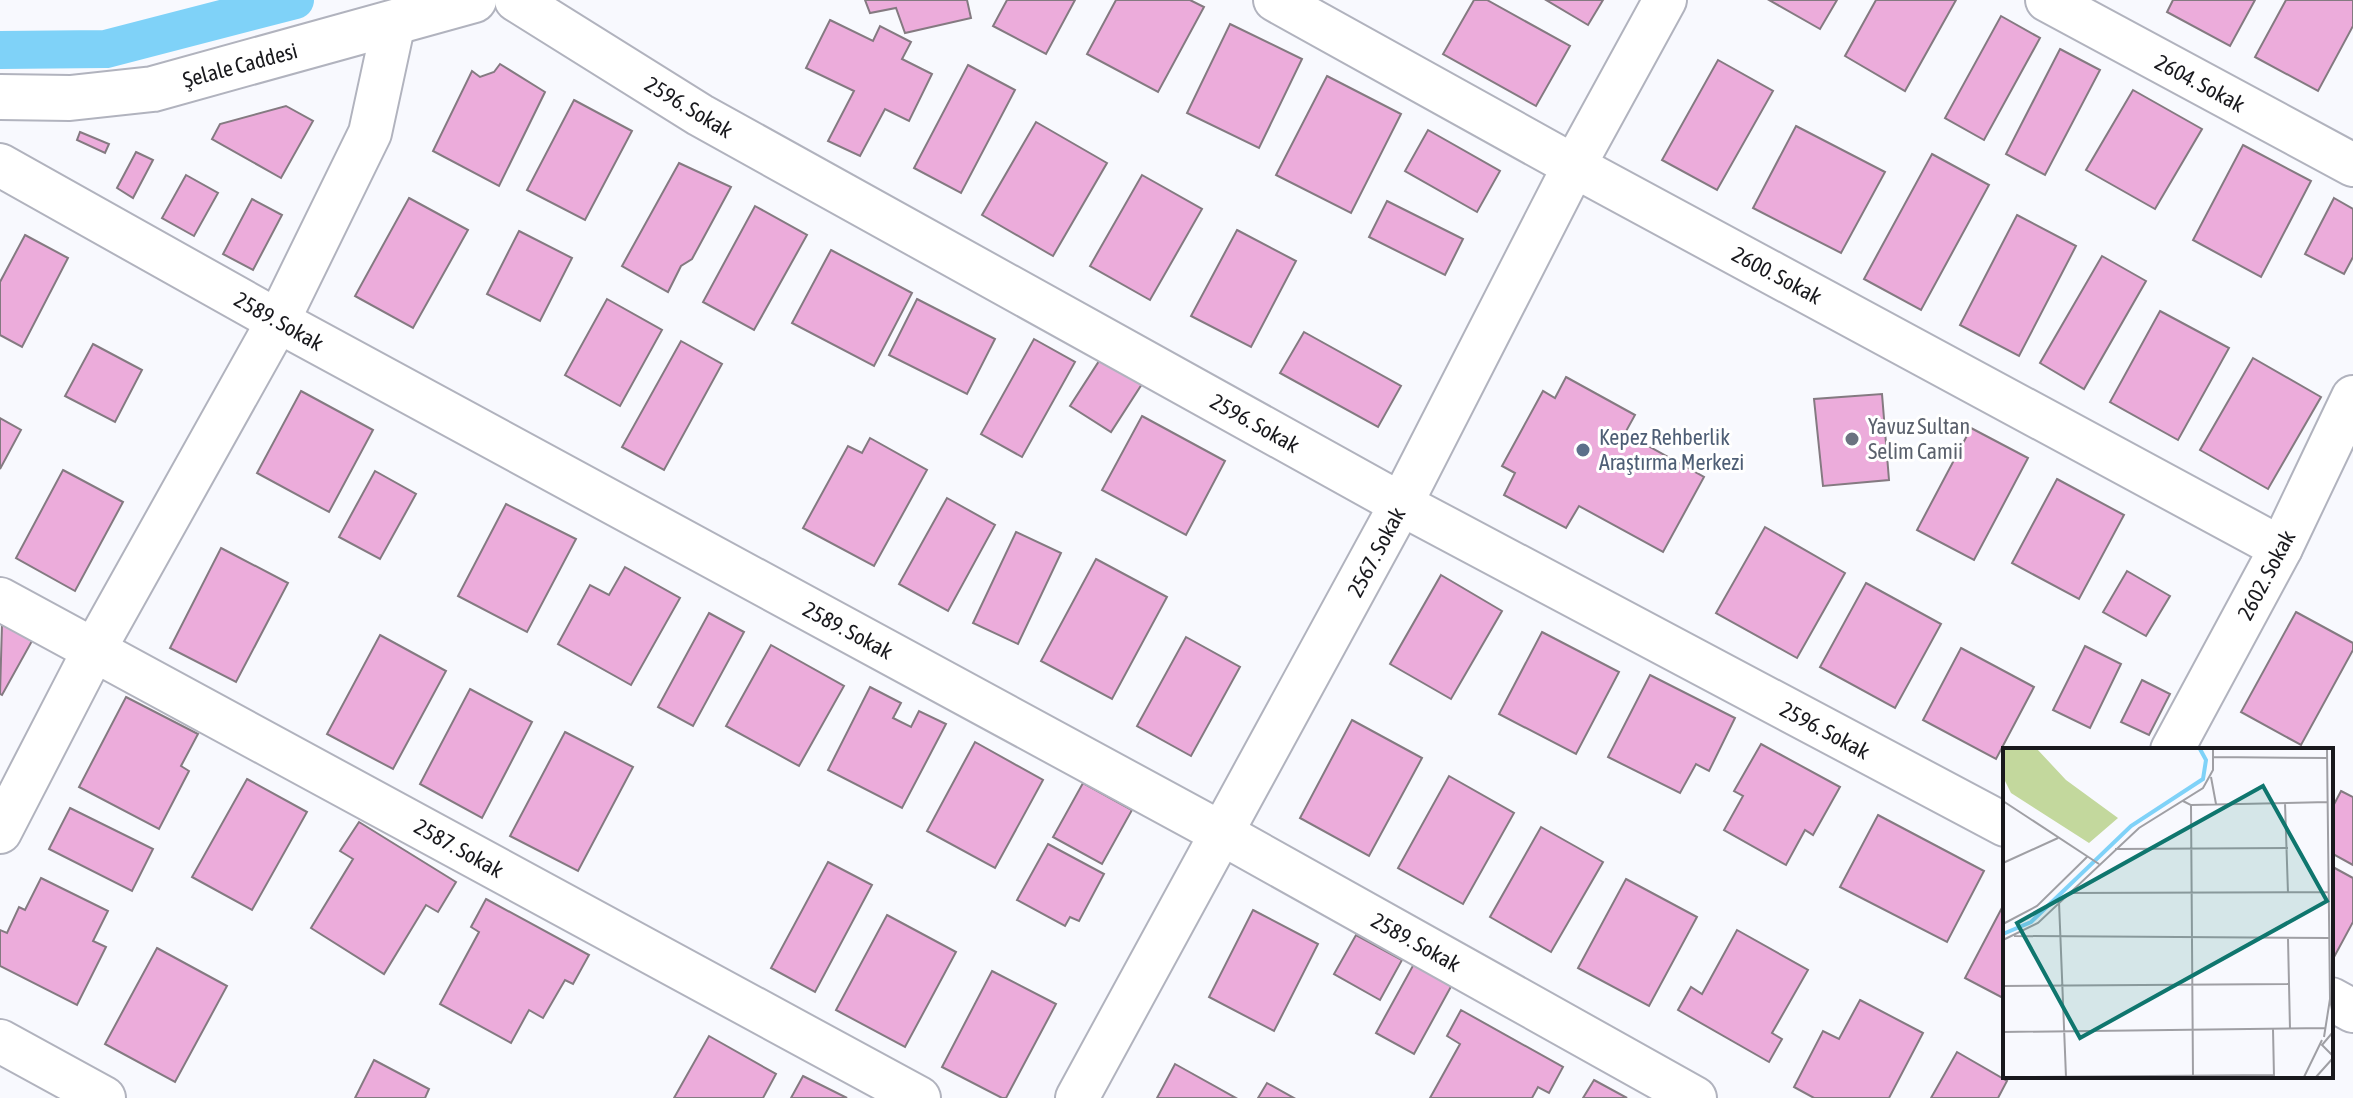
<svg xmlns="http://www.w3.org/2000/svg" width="2353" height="1098" viewBox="0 0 2353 1098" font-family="'Asap Condensed',sans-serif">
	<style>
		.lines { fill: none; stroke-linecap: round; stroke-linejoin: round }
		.canal { stroke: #7fd2f8; stroke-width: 38 }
		.building { fill: #ecacdb; stroke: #847a81; stroke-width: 2 }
		.minor-casing { stroke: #b1b3be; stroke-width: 46 }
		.tertiary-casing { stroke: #b1b3be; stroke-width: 48 }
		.minor { stroke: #fff; stroke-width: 42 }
		.tertiary { stroke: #fff; stroke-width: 44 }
		.worship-dot { fill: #6b7280; stroke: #fff; stroke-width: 3 }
		.service-dot { fill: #5c6f8a; stroke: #fff; stroke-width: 3 }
		.labels { text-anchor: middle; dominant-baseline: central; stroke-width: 6; stroke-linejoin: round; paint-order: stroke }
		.street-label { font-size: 22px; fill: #19191d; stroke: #fff }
		.worship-label { font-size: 22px; fill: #5b616d; stroke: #fff; text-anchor: start }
		.service-label { font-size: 22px; fill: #4e5e75; stroke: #fff; text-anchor: start }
		.inset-river { fill: none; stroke: #7fd2f8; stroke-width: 4 }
		.inset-road { fill: none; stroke: #9f9fa4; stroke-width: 2 }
		.view { fill: #0f766e; fill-opacity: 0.15; stroke: #0f766e; stroke-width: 4 }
		.inset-edge { fill: none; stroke: #19191d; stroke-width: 4 }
	</style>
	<rect width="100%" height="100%" fill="#f8f9fe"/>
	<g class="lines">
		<polyline class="canal" points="0,50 106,49 295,0"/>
	</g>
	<g class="building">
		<polygon points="865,0 967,0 971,18 905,33 896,8 870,13"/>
		<polygon points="1007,0 1075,0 1046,54 993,26"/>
		<polygon points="1116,0 1190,0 1204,7 1158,92 1087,54"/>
		<polygon points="1474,0 1487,0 1570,46 1536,106 1443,54"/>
		<polygon points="1546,0 1603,0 1588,25"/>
		<polygon points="1769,0 1837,0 1820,29"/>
		<polygon points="1876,0 1956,0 1905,91 1845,56"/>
		<polygon points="2173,0 2255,0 2230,46 2167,12"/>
		<polygon points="2286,0 2353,0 2353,26 2318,91 2255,57"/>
		<polygon points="2001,16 2040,38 1984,140 1945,118"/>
		<polygon points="830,20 873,41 880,26 911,42 902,59 932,74 909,121 885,109 860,156 828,141 854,91 806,68"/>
		<polygon points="1230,24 1302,59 1259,148 1187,113"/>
		<polygon points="2060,49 2100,70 2045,175 2006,154"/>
		<polygon points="1718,60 1773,91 1717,190 1662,160"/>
		<polygon points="500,64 545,92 499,186 433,151 472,71 480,77 494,72"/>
		<polygon points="968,65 1015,90 961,193 914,168"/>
		<polygon points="1327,76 1401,114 1351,213 1276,175"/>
		<polygon points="2133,90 2202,129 2155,209 2086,170"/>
		<polygon points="574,100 632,131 585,220 527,190"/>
		<polygon points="286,106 313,121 281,178 212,139 220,124"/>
		<polygon points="1036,122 1107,163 1053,256 982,215"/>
		<polygon points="1796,126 1885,172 1841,253 1753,208"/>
		<polygon points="1428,130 1500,171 1477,212 1405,171"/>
		<polygon points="80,132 109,144 105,153 77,140"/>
		<polygon points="2243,145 2311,181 2261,277 2193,240"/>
		<polygon points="136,152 153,160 133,198 117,188"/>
		<polygon points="1932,154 1989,185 1921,310 1864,279"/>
		<polygon points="679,163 731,187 692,259 681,266 668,292 622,266"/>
		<polygon points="186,175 218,193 194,236 162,218"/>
		<polygon points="1142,175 1202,209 1150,300 1090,266"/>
		<polygon points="409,198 468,230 413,328 355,296"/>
		<polygon points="2334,198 2353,209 2353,257 2344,274 2305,254"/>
		<polygon points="252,199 282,215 253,270 223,254"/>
		<polygon points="1387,201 1463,239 1445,275 1369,237"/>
		<polygon points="755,206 807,235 754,330 703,302"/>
		<polygon points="2017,215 2076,246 2019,356 1960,325"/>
		<polygon points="1237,230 1296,261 1251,347 1191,316"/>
		<polygon points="519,231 572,258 540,321 487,294"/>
		<polygon points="25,235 68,258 22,347 0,335 0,282"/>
		<polygon points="831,250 912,293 874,366 792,323"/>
		<polygon points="2102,256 2146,281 2084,389 2040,363"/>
		<polygon points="607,299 662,330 620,406 565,375"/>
		<polygon points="917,299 995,339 967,394 889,355"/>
		<polygon points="2160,311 2229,348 2178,440 2110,402"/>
		<polygon points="1304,332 1401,386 1378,427 1280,373"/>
		<polygon points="1034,339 1075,362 1022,457 981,434"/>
		<polygon points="681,341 722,364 664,470 622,447"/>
		<polygon points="93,344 142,370 115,422 65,396"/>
		<polygon points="1101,358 1142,384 1111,432 1070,406"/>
		<polygon points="2253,358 2321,397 2268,489 2200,450"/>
		<polygon points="1566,377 1635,415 1625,433 1704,477 1663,552 1579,506 1566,528 1504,495 1515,473 1502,466 1543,391 1555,398"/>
		<polygon points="301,391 373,430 329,512 257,473"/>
		<polygon points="1882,394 1889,480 1823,486 1814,399"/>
		<polygon points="1142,416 1225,461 1186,535 1102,490"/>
		<polygon points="0,418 21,430 0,469"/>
		<polygon points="1971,428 2028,458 1974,560 1917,530"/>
		<polygon points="870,438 927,470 874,566 803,528 848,446 862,453"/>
		<polygon points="63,470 123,502 75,591 16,558"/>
		<polygon points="375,471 416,494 380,559 339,537"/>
		<polygon points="2057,479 2124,515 2079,599 2012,563"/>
		<polygon points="947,498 995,525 948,611 899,584"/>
		<polygon points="506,504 576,539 527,632 458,596"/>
		<polygon points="1765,527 1845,573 1797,658 1716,613"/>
		<polygon points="1016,532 1061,553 1018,644 973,623"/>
		<polygon points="221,548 288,583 236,682 170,648"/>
		<polygon points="1096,559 1167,597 1112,699 1041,661"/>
		<polygon points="625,567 680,598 631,685 558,644 590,585 609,595"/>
		<polygon points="2127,571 2170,596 2146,636 2103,612"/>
		<polygon points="1441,575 1502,611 1451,699 1390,664"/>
		<polygon points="1866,583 1941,624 1895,708 1820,667"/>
		<polygon points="2296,612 2353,643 2353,650 2301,745 2241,712"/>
		<polygon points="709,613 744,632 693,726 658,707"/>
		<polygon points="2,624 32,641 2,695 0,694"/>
		<polygon points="1542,632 1619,672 1576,754 1499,714"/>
		<polygon points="380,635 446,671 393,769 327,734"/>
		<polygon points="1186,637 1240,667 1191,756 1137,726"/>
		<polygon points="771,645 844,686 799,766 726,726"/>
		<polygon points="2085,646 2121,664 2090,728 2053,710"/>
		<polygon points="1961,648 2034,687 1996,759 1923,720"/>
		<polygon points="1650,675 1735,718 1709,771 1696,764 1680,793 1608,757"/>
		<polygon points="2142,680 2170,694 2149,735 2121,722"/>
		<polygon points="870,687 901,703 893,718 911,727 919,711 946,724 902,808 828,770"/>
		<polygon points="470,689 532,722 482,818 420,784"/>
		<polygon points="126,697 198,734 181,766 189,771 159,829 79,787"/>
		<polygon points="1352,720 1422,758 1369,856 1300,818"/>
		<polygon points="565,732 633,767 578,871 510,836"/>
		<polygon points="975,742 1043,780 995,868 927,831"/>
		<polygon points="1761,744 1840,787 1813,835 1805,830 1786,865 1724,830 1743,796 1734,791"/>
		<polygon points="1449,776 1514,813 1463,904 1398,868"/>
		<polygon points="247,779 307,812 252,910 192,877"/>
		<polygon points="1083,783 1132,810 1102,864 1053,837"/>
		<polygon points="2341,791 2353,797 2353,865 2331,853 2331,810"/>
		<polygon points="70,808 153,849 132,891 49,849"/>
		<polygon points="1878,815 1984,871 1947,942 1840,887"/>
		<polygon points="359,822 456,882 438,912 426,905 384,974 311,928 353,859 340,851"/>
		<polygon points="1541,827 1603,862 1551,952 1490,917"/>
		<polygon points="1048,844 1104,874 1079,921 1070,917 1065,926 1017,900"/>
		<polygon points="828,862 872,885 815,992 771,968"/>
		<polygon points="2331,866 2353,878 2353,922 2333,959"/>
		<polygon points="41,878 108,911 93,941 106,947 77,1005 0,966 0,930 7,933 19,907 25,910"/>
		<polygon points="1626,879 1697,917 1649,1006 1578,968"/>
		<polygon points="486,899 589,955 573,984 565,980 543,1018 529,1010 511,1043 440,1004 479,932 471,927"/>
		<polygon points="2005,902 2005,999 1965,978"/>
		<polygon points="1253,910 1318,944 1274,1031 1209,997"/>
		<polygon points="887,915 956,952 905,1047 836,1010"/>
		<polygon points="1737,930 1808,970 1772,1033 1782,1039 1769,1062 1678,1010 1691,987 1702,994"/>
		<polygon points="1356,935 1402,960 1380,1000 1334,974"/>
		<polygon points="157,948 227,986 175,1082 105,1044"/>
		<polygon points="1415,962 1453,983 1414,1054 1376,1033"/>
		<polygon points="992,971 1056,1004 1006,1098 1002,1098 942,1067"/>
		<polygon points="1860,1000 1923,1033 1889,1098 1814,1098 1794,1087 1823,1031 1839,1039"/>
		<polygon points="1461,1010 1563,1067 1549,1093 1538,1087 1532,1098 1430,1098 1460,1044 1447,1036"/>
		<polygon points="709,1036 776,1074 763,1098 674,1098"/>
		<polygon points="1957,1052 2007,1081 1998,1098 1931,1098"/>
		<polygon points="374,1060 429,1089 425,1098 355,1098"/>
		<polygon points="1175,1064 1236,1098 1157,1098"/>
		<polygon points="803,1076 847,1098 791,1098"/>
		<polygon points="1594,1080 1627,1098 1583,1098"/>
		<polygon points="1267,1083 1294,1098 1258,1098"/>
	</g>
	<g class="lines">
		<g class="minor-casing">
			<g id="minor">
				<polyline points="516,0 700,115 1401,504 2005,825"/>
				<polyline points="1275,0 1574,166 2281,548"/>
				<polyline points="2047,0 2353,165"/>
				<polyline points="0,165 278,321 1223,834 1695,1098"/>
				<polyline points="0,599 919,1098"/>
				<polyline points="2172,750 2281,548 2353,397"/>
				<polyline points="0,832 94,650 278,321 370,133 394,22"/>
				<polyline points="2331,999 2353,1011"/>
				<polyline points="0,1041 104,1098"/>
				<polyline points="1077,1098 1401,504 1574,166 1665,0"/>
			</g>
		</g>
		<g class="tertiary-casing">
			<polyline id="tertiary" points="0,97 70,98 153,89 474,0"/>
		</g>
		<use href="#minor" class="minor"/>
		<use href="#tertiary" class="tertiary"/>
	</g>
	<circle class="worship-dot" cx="1852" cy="439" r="8"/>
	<circle class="service-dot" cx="1583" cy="450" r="8"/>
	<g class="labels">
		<g class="street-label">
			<text transform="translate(240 65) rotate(-15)">Şelale Caddesi</text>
			<text transform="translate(2200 83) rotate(28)">2604. Sokak</text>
			<text transform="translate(689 107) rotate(31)">2596. Sokak</text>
			<text transform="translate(1777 275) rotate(28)">2600. Sokak</text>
			<text transform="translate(279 321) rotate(29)">2589. Sokak</text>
			<text transform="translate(1255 423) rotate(29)">2596. Sokak</text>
			<text transform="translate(1376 552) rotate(-62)">2567. Sokak</text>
			<text transform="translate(2266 575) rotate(-62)">2602. Sokak</text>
			<text transform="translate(848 630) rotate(28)">2589. Sokak</text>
			<text transform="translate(1825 730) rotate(28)">2596. Sokak</text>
			<text transform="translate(459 848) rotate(29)">2587. Sokak</text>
			<text transform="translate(1416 942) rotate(29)">2589. Sokak</text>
		</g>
		<g class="worship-label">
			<text x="1868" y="426">Yavuz Sultan<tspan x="1868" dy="25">Selim Camii</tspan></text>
		</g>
		<g class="service-label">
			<text x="1599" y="437">Kepez Rehberlik<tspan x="1599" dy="25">Araştırma Merkezi</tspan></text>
		</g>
	</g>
	<g transform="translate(2003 748)">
		<rect width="330" height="330" fill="#f8f9fe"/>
		<path d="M 0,1 L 34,1 L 63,32 L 115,70 L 86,95 L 8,45 L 0,29 Z" fill="#c3d89d"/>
		<path class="inset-river" d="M 0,186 L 28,174 L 128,78 L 200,31 L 203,12 L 197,1"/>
		<path class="inset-road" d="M 324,1 L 327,251M 210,9 L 325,10M 208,29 L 213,56M 0,53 L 96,116M 180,53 L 188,57 L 190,329M 282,55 L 285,145M 188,57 L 325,54M 112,101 L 285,100M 0,115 L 55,90M 66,145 L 326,144M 56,154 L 63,329M 0,176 L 34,158 L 85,108M 11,188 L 326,190M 285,191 L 287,281M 0,192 L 35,175 L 136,80 L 200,40 L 210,22 L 210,1M 0,238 L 286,236M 270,281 L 271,329M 0,284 L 323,280M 330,284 L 319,297 L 330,308M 321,289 L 327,251 L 330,267M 16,329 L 270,327M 301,329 L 319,292M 313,329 L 330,310"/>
		<path class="view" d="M 260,38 L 324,153 L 77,290 L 14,175 Z"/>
		<rect width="330" height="330" class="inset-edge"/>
	</g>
</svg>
